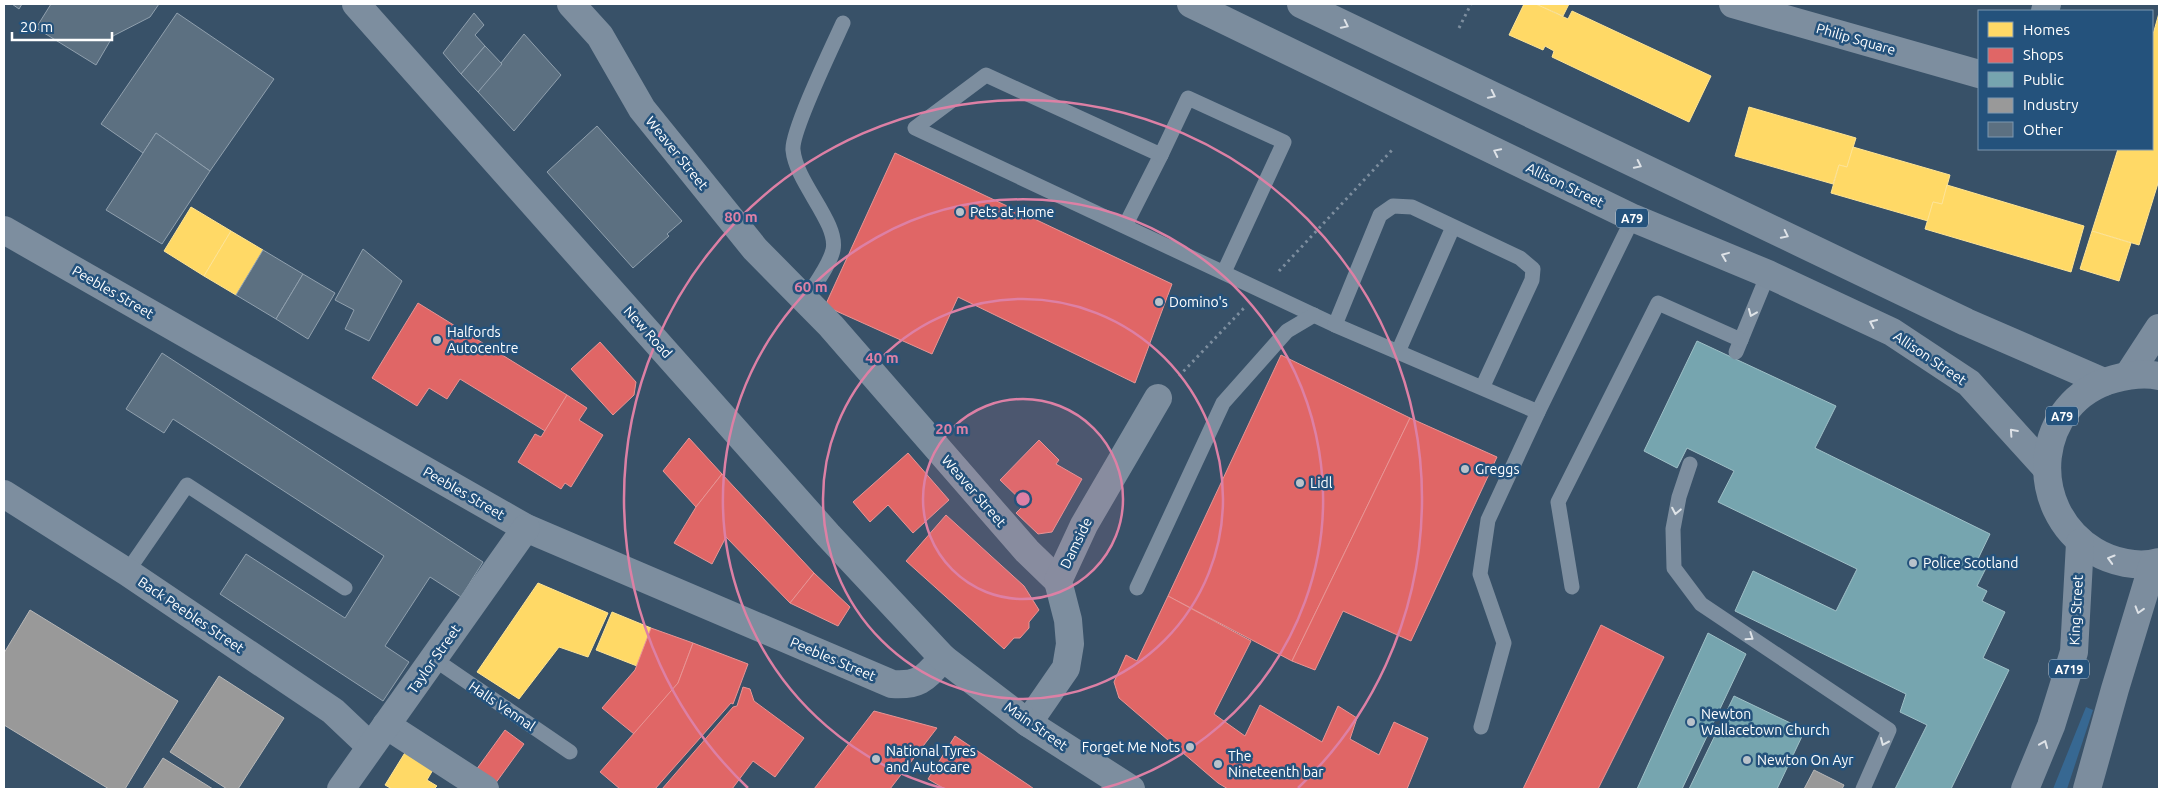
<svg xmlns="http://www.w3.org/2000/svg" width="2163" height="793" viewBox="0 0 2163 793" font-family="Ubuntu,sans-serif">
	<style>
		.green { fill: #376892 }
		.homes { fill: #ffd966; stroke: #ffe494 }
		.shops { fill: #e06666; stroke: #e99494 }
		.public { fill: #76a5af; stroke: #9fc0c7 }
		.industry { fill: #999; stroke: #b8b8b8 }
		.building { fill: #5c7081; stroke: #90a0ae }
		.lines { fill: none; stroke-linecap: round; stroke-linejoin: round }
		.path { stroke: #7d8e9f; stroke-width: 3; stroke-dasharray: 2.5 4; stroke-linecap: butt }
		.service { stroke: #7d8e9f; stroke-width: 15 }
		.minor { stroke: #7d8e9f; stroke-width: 28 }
		.tertiary { stroke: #7d8e9f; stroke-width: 28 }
		.primary { stroke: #7c8d9e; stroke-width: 28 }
		.oneway { stroke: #dee2e7 }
		.oneway2 { stroke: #dee3e7 }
		.ring { fill: none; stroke: #dd80a5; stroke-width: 2.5 }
		.poi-dot { fill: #b9c2ca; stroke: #24527c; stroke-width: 2 }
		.labels { text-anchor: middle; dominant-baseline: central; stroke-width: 5; stroke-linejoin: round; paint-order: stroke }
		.shield { fill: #24527c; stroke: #bdcbd8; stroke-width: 1 }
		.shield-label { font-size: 12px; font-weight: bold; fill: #fff }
		.street-label { font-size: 14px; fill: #fff; stroke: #24527c }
		.poi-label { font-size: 14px; fill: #fff; stroke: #24527c; text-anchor: start }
		.centre { fill: #dd80a5; stroke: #24527c; stroke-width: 2.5 }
		.ring-label { font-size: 15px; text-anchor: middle; font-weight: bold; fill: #dd80a5; stroke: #24527c; stroke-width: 5; stroke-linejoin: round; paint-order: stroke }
	</style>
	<rect width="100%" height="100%" fill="#385168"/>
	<polygon class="green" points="2086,707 2093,710 2067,789 2053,789"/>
	<g class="homes">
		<polygon points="1524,4 1536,4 1568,19 1572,11 1711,76 1689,122 1552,57 1554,51 1545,46 1543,50 1509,35"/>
		<polygon points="1536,4 1569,4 1563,16"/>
		<polygon points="2159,13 2159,180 2139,245 2092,231 2118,149 2152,149 2152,38"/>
		<polygon points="1749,107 1856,138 1847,167 1839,165 1833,184 1735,156"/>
		<polygon points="1853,147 1950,175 1942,204 1933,202 1928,221 1831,193 1839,165 1847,167"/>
		<polygon points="1947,185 2084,226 2071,272 1925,229 1933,202 1942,204"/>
		<polygon points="191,207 231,231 204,276 164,251"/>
		<polygon points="231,231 263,250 236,295 204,276"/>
		<polygon points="2092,231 2131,243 2119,281 2080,269"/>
		<polygon points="538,583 608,613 588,657 559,647 519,699 477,672"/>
		<polygon points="612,612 651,628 637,666 596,650"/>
		<polygon points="406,751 434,768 427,780 437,786 434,789 392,789 385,785"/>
	</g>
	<g class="shops">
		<polygon points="895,153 1172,284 1135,383 958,297 932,354 825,306"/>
		<polygon points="418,303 567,395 545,431 460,379 447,399 429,388 417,406 372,378"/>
		<polygon points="600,342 636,382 634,395 613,415 571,369"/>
		<polygon points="1281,355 1410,418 1292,661 1168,596"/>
		<polygon points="567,395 587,408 579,420 603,435 571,487 565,483 561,489 518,462 535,434 541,437"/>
		<polygon points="1410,418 1497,457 1411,641 1343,611 1315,670 1292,661"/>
		<polygon points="689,438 722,474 696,507 663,471"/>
		<polygon points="1039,440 1059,460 1056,464 1082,479 1052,532 1038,534 1016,513 1025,504 1000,480"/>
		<polygon points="908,453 949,500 913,533 888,505 870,522 853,502"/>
		<polygon points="722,474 814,573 790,603 726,537 712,564 674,543 696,507"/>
		<polygon points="946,515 1024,586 1039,610 1029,622 1029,628 1020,638 1014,638 1004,649 906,561"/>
		<polygon points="814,573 850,607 838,626 790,603"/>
		<polygon points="1168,596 1251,641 1214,714 1245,736 1260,705 1322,742 1338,706 1357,718 1350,739 1379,755 1394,722 1428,738 1407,789 1228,789 1218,783 1119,698 1114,682 1126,655 1137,661"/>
		<polygon points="1601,625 1664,657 1598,789 1523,789"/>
		<polygon points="651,628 693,643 678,683 634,734 602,708 635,670"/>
		<polygon points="693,643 748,664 733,704 731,703 655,789 620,789 600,772 678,683"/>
		<polygon points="743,687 750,689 754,701 804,738 775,777 753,761 732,789 662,789 733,707 737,706"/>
		<polygon points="874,711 937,728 890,789 814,789"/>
		<polygon points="505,730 524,744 495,784 476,770"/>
		<polygon points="955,736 1030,786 1034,789 945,789 928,779"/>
	</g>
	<g class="public">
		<polygon points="1697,341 1836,406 1815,448 1990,534 1977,561 1987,566 1977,586 1987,591 1982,601 2005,612 1983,658 2009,670 1951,789 1895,789 1927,725 1900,712 1906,694 1735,611 1753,571 1836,611 1857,569 1718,502 1734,471 1687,448 1677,468 1644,451"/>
		<polygon points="1708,633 1746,654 1682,789 1637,789"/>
		<polygon points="1734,696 1805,730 1777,789 1689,789"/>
	</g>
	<g class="industry">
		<polygon points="30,610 178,701 125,789 109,789 4,725 4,653"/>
		<polygon points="219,676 284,718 238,789 227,789 170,752"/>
		<polygon points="163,758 213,789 143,789"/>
		<polygon points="1814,770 1844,785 1842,789 1804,789"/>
	</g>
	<g class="building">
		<polygon points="12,4 22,4 19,9"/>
		<polygon points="51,4 159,4 150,17 113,36 96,65 36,28"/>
		<polygon points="177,13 274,79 210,171 156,133 143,153 101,124"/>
		<polygon points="474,13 484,25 475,35 485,46 461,74 443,53"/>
		<polygon points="524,34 561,75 514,131 478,92"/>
		<polygon points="485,46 502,64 478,92 461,74"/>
		<polygon points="597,126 682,221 667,234 669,236 633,268 547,172"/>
		<polygon points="156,133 210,171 162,244 106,210"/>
		<polygon points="363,249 402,281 369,341 345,329 354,310 335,300"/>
		<polygon points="263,250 303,274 276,319 236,295"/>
		<polygon points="303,274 335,293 308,339 276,319"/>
		<polygon points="162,353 483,562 461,597 430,577 385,646 409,662 383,701 220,594 246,554 345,618 384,556 173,419 164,433 126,409"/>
	</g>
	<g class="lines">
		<g class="path">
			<polyline points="1459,28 1471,4"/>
			<polyline points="1279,271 1392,150"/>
			<polyline points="1179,376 1244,308"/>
		</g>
		<g class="service">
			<polyline points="1125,226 1161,155"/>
			<polyline points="1224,272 1284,142 1188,98 1161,155 986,75 915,128 1335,325"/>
			<path d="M 805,300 C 814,285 829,267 833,250 C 839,223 796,183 793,150 C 791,132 833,45 843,23"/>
			<polyline points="1398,352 1453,227"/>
			<polyline points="1736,352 1768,274"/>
			<polyline points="1482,388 1532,280 1533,269 1520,258 1412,207 1393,206 1380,215 1335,325 1538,412 1633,218"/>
			<polyline points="1690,464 1679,497 1673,529 1674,568 1701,604 1889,730 1863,789"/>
			<polyline points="127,572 187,485 345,588"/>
			<polyline points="1572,587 1558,502 1658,303 1741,340"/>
			<polyline points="1137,588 1223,403 1287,331 1314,315"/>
			<polyline points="434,659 570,752"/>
			<polyline points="1481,727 1504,643 1480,574 1488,520 1538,412"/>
		</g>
		<g class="minor">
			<polyline points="571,4 600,36 642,109 755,249 831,326 1027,551 1058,581"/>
			<polyline points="1733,4 1979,74"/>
			<polyline points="2045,11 2047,4"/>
			<path d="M 4,230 L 526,528 L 892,684 C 920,686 925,678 943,658"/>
			<polyline points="4,494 127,572 333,711 370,746"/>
			<polyline points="1028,723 1066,668 1070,644 1068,620 1058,581 1084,525 1158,398"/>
			<polyline points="386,725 485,789"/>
			<polyline points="341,789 526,528"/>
		</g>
		<polyline class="tertiary" points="356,4 828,535 943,658 1028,723 1131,789"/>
		<g class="primary">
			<polyline points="1191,4 1633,218 1768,274 1892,332 1969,383 2046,468"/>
			<polyline points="1301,4 1966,322 2104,382"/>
			<polyline points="2129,374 2159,328"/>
			<path d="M 2159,376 C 2144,373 2129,375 2114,379 C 2034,401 2024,508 2094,551 C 2112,562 2138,568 2159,562"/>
			<polyline points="2025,789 2051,726 2074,652 2080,543"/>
			<polyline points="2087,789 2115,689 2153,564"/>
		</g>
	</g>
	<defs><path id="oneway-chevron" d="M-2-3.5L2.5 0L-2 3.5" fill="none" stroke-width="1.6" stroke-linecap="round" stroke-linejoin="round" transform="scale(1.25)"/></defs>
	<g class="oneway">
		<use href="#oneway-chevron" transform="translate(1345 25) rotate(26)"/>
		<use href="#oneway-chevron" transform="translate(1492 95) rotate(26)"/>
		<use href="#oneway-chevron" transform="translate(1497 152) rotate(-154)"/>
		<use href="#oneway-chevron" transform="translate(1638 165) rotate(26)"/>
		<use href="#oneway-chevron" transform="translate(1785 235) rotate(26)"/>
		<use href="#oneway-chevron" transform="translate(1725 256) rotate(-158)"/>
		<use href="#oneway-chevron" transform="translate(1873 323) rotate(-155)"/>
		<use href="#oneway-chevron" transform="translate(2013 432) rotate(-132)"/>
		<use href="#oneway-chevron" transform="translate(2111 559) rotate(-164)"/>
		<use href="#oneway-chevron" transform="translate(2139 610) rotate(107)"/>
		<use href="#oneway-chevron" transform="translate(2044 744) rotate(-68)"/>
	</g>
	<g class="oneway2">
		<use href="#oneway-chevron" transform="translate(1752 313) rotate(113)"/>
		<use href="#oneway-chevron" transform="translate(1676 511) rotate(101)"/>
		<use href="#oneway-chevron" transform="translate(1750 637) rotate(34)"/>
		<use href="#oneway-chevron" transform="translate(1884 742) rotate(114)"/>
	</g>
	<circle cx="1023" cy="499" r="100" fill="#dd80a5" fill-opacity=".12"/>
	<g class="ring">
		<circle cx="1023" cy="499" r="100"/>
		<circle cx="1023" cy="499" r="200"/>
		<path d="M945 789A300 300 0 1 1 1101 789"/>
		<path d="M748 788A399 399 0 1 1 1298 788"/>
	</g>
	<g class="poi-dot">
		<circle cx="960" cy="212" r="5"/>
		<circle cx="1159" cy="302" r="5"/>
		<circle cx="437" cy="340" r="5"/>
		<circle cx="1465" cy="469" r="5"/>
		<circle cx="1300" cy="483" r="5"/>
		<circle cx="1913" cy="563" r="5"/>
		<circle cx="1691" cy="722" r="5"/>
		<circle cx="1190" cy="747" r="5"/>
		<circle cx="876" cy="759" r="5"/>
		<circle cx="1747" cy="760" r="5"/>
		<circle cx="1218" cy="764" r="5"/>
	</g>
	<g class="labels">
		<g class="shield">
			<rect x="1616" y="208.5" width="32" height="19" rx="4"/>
			<rect x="2046" y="406.5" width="32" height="19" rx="4"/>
			<rect x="2049" y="659.5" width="40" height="19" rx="4"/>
		</g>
		<g class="shield-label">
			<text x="1632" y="218">A79</text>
			<text x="2062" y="416">A79</text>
			<text x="2069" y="669">A719</text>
		</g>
		<g class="street-label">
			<text transform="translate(1856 39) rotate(16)">Philip Square</text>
			<text transform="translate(677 153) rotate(51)">Weaver Street</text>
			<text transform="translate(1565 185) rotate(26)">Allison Street</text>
			<text transform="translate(113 292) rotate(30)">Peebles Street</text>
			<text transform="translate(648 332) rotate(48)">New Road</text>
			<text transform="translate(1930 358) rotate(34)">Allison Street</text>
			<text transform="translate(974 491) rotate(49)">Weaver Street</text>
			<text transform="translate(464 493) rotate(30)">Peebles Street</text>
			<text transform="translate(1076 543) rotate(-64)">Damside</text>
			<text transform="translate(2076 610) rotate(-87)">King Street</text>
			<text transform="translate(191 615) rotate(34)">Back Peebles Street</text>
			<text transform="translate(434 659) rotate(-55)">Taylor Street</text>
			<text transform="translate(833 659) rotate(23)">Peebles Street</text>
			<text transform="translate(502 706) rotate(34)">Halls Vennal</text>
			<text transform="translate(1036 726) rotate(35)">Main Street</text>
		</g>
		<g class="poi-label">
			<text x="970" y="212">Pets at Home</text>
			<text x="1169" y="302">Domino's</text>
			<text x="447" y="332">Halfords<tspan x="447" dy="16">Autocentre</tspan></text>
			<text x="1475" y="469">Greggs</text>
			<text x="1310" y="483">Lidl</text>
			<text x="1923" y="563">Police Scotland</text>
			<text x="1701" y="714">Newton<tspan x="1701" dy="16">Wallacetown Church</tspan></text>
			<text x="1180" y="747" text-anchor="end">Forget Me Nots</text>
			<text x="886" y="751">National Tyres<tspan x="886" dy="16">and Autocare</tspan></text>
			<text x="1228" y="756">The<tspan x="1228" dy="16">Nineteenth bar</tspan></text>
			<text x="1757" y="760">Newton On Ayr</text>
		</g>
	</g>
	<circle cx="1023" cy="499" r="8" class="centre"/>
	<g class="ring-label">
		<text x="741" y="222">80 m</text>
		<text x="811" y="292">60 m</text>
		<text x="882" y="363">40 m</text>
		<text x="952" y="434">20 m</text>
	</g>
	<rect width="2163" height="793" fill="none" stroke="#ffffff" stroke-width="10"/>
	<rect x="1978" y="10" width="175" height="140" fill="#24527c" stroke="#7c97b0"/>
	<rect x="1988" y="22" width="25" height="15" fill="#ffd966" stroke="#7c97b0"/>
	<text x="2023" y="35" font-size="15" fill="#ffffff">Homes</text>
	<rect x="1988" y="48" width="25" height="15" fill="#e06666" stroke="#7c97b0"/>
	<text x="2023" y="60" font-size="15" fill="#ffffff">Shops</text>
	<rect x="1988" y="72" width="25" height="15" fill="#76a5af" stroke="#7c97b0"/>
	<text x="2023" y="85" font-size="15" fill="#ffffff">Public</text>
	<rect x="1988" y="98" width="25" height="15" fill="#999999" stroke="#7c97b0"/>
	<text x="2023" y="110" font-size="15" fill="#ffffff">Industry</text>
	<rect x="1988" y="122" width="25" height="15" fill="#5c7081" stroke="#7c97b0"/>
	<text x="2023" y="135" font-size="15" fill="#ffffff">Other</text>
	<path d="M12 32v8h100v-8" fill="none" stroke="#ffffff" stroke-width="2.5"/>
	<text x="20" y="32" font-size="15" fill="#ffffff" stroke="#24527c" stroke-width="4" paint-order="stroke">20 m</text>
</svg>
